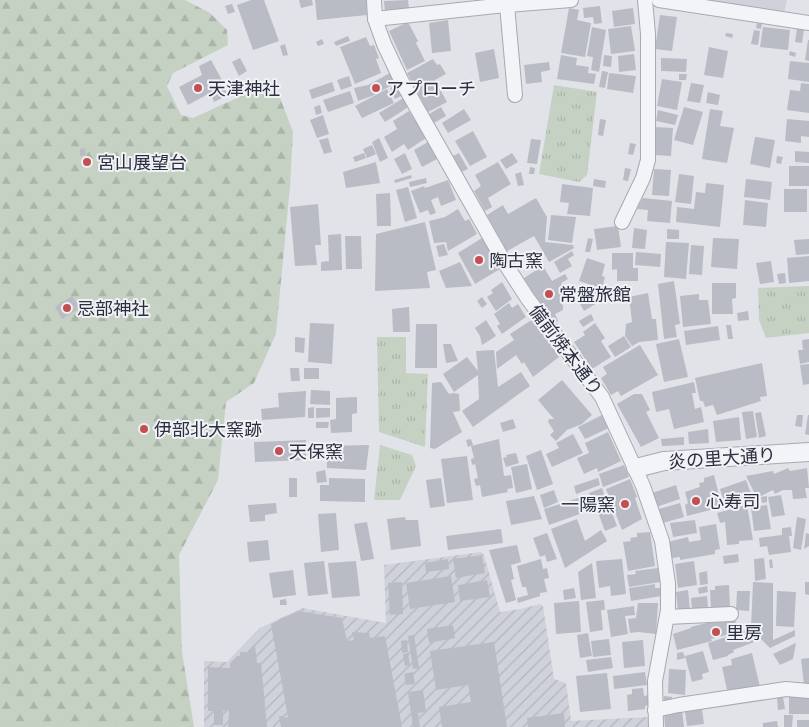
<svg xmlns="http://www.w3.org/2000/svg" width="809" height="727" viewBox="0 0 809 727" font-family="Quicksand,'Noto Sans JP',sans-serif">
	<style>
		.built { fill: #cfd2da }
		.industrial { fill: url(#industrial-furrows) }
		.grass { fill: url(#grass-tufts) }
		.forest { fill: url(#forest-firs) }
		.building { fill: #b9bcc5 }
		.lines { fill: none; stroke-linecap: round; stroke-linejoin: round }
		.minor-casing { stroke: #a7a9b3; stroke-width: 16 }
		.tertiary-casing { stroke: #a7a9b3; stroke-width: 20 }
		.minor { stroke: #f3f4f7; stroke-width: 14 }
		.tertiary { stroke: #f3f4f7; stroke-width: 18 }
		.poi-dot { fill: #c44f52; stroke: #f0f2f6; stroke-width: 2 }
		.labels { text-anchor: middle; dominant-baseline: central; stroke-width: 4; stroke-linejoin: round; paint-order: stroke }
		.poi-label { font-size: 18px; fill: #2b2f3f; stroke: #f0f2f6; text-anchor: start }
		.street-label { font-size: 18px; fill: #2b2f3f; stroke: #f0f2f6 }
	</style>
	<defs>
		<pattern id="industrial-furrows" width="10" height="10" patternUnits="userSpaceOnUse" patternTransform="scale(1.25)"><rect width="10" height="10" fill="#cfd2da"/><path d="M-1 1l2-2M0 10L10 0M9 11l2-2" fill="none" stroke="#b2b5bc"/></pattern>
		<pattern id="grass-tufts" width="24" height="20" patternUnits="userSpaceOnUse" patternTransform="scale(1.25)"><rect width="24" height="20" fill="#c5d2c3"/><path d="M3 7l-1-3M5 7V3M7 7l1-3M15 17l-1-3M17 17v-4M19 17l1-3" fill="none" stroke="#a9b5a9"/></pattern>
		<pattern id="forest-firs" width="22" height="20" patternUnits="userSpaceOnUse" patternTransform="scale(1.25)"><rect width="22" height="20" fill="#c5d2c3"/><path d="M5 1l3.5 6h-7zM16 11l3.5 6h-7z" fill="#a9b5a9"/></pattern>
	</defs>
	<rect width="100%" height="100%" fill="#e1e3e9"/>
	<polygon class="built" points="699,0 787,0 784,14"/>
	<polygon class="industrial" points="481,552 484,555 500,612 521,609 540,604 543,606 554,679 566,683 571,721 649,717 649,727 204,727 204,661 227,662 260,628 302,608 386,623 384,565"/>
	<g class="grass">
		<polygon points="554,85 597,92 587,175 579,182 539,174"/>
		<polygon points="809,286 809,333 766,338 759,320 758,288"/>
		<polygon points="377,337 406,337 406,373 428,374 425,447 379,432"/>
		<polygon points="380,445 412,455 416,466 400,500 374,500"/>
	</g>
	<polygon class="forest" points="0,0 185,0 210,13 227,30 228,45 173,73 167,86 181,115 193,118 265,85 279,95 293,132 290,186 276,334 254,383 226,402 218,480 179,555 182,652 194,727 0,727"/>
	<g class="building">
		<polygon points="251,0 264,0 279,41 253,50 237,5"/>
		<polygon points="299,0 312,0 313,5 301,8"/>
		<polygon points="315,0 366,0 367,15 317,20"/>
		<polygon points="408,0 409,9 385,12 384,1"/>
		<polygon points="232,4 235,12 228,14 225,6"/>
		<polygon points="600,6 602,23 594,24 593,17 584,18 583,8"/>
		<polygon points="569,8 579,10 577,20 591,23 585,57 561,53"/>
		<polygon points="633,8 635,24 614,27 612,11"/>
		<polygon points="660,15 677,17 672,51 655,49"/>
		<polygon points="448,20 451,51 432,53 429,23"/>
		<polygon points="408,22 418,41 416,43 425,61 407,70 389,31"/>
		<polygon points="757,23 762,24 761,29 756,28"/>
		<polygon points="631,26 635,51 611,54 608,29"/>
		<polygon points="592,27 606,30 599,72 591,70 593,57 587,56"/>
		<polygon points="763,27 790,30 788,50 760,47"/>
		<polygon points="797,28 804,29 802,43 795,42"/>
		<polygon points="754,30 760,31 758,45 751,44"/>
		<polygon points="726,33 733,34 732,38 725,36"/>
		<polygon points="348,36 350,41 336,46 334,42"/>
		<polygon points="366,37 370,46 374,45 379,58 376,59 381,73 355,84 340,47"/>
		<polygon points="322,39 324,44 318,46 316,42"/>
		<polygon points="808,40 809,40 809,61 805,60"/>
		<polygon points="285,44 288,55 283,56 280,46"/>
		<polygon points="709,47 728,51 723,78 704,75"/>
		<polygon points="494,49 499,78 480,82 475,53"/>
		<polygon points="790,51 796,53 795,57 789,55"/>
		<polygon points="634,54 636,70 619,72 618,56"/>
		<polygon points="561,55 577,58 576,65 589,67 588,73 596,74 594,84 557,79"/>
		<polygon points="604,55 612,56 611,67 603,66"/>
		<polygon points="240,58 247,71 239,76 232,62"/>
		<polygon points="661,58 687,59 686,72 661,71"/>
		<polygon points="433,59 437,65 440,64 446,74 435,80 447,102 428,112 407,73"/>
		<polygon points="211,60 223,82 222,83 228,95 214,102 210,93 188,105 179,87 202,75 199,66"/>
		<polygon points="790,61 809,63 809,82 788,79"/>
		<polygon points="549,62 550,70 541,72 542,82 526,84 524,65"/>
		<polygon points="602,71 608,72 605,88 599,87"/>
		<polygon points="390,73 396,83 372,96 358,101 354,88 368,85"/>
		<polygon points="609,73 636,76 633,93 607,89"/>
		<polygon points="679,74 687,74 686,80 679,80"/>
		<polygon points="349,76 352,86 341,90 337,80"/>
		<polygon points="662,79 682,82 677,110 657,106"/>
		<polygon points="332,82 335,91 312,99 309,90"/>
		<polygon points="691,83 704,85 700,103 687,101"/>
		<polygon points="801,83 809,84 809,113 787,110 790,90 800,91"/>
		<polygon points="398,84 403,95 395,99 390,88"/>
		<polygon points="387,89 394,103 362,118 355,106"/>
		<polygon points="350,91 354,103 328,112 323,100"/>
		<polygon points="708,92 720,95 718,105 706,103"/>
		<polygon points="405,97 410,106 385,122 379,113"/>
		<polygon points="320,105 322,113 316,115 314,107"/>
		<polygon points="441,107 446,116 434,123 429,114"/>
		<polygon points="684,107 703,112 693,145 674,140"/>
		<polygon points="464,109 471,120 448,133 442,123"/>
		<polygon points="710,109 723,111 720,126 734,128 727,163 702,159"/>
		<polygon points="658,110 678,115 675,125 656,121"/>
		<polygon points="409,111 426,138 408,150 404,144 392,152 384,137 397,129 393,121"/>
		<polygon points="323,115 329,134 317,138 310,120"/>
		<polygon points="600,119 606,120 603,136 598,135"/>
		<polygon points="787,119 809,121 809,137 801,136 801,143 785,141"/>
		<polygon points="655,127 673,128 671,156 655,155"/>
		<polygon points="473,131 487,157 470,166 455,141"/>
		<polygon points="755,137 775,140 770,168 750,164"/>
		<polygon points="328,138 332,152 324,154 319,140"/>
		<polygon points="379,138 388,158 380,162 372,142"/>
		<polygon points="531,139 541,140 537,164 527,163"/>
		<polygon points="428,142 437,159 422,167 414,150"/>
		<polygon points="630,143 636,144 633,155 628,154"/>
		<polygon points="372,145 376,154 367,158 363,149"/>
		<polygon points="85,148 86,155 80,156 80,149"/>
		<polygon points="795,151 809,152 809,163 795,162"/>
		<polygon points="364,153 366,158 355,162 353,157"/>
		<polygon points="405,153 412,169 402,174 394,159"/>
		<polygon points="459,153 468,169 461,172 453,156"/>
		<polygon points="512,153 518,162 506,169 500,160"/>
		<polygon points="777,156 783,157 781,164 776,163"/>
		<polygon points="85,158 90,158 91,165 85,166"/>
		<polygon points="376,162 380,183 346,188 343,172"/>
		<polygon points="498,162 511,184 488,198 492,207 485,211 474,191 481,186 475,175"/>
		<rect x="789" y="166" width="20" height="20"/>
		<polygon points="530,167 535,168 534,174 529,174"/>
		<polygon points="625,168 631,169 628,181 623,180"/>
		<polygon points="654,169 671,170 669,196 652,195"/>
		<polygon points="521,172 524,185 518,186 515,174"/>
		<polygon points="679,174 694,176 691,204 675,202"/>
		<polygon points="411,175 412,178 395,183 394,180"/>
		<polygon points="426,178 427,183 410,187 409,182"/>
		<polygon points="594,179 606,181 605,188 593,186"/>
		<polygon points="746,179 772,182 770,200 744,197"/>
		<polygon points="448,180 456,200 441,206 438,197 431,200 436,213 430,215 428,210 420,213 411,191 424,186 425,188"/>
		<polygon points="706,183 724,185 720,227 676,222 677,207 694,209 696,192 705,193"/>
		<polygon points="562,184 593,188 590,216 567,214 569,203 560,202"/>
		<polygon points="408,187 417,218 405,222 396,190"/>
		<rect x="784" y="189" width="23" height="23"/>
		<polygon points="390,193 391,226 377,226 376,194"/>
		<polygon points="536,198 547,217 545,242 573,245 574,248 549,262 534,236 507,251 487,215 503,205 508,214"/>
		<polygon points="643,198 672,201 670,223 647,221 648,210 637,209"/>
		<polygon points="745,200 768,203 766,227 743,225"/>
		<polygon points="318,204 321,245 315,245 317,265 295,266 290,207"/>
		<polygon points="458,209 465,221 469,219 477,234 448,251 446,242 434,243 429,221 445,217"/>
		<polygon points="551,215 576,217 572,243 548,240"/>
		<polygon points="425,222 436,270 427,272 430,288 375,291 376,234"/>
		<polygon points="618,226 621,247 597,250 594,229"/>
		<polygon points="634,228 647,230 645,249 632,248"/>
		<polygon points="667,229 679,230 679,239 667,239"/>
		<polygon points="341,234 342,270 321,271 321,262 329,261 328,235"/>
		<polygon points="345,236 361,236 362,269 346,269"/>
		<polygon points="482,238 500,269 475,284 458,253"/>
		<polygon points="588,238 593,239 590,252 585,252"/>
		<polygon points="713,238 739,239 737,269 711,267"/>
		<polygon points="809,239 809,254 796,255 794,240"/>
		<polygon points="666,242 689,243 686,279 664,277"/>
		<polygon points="444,244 448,255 439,257 436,246"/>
		<polygon points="691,245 704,246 702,275 689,274"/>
		<polygon points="572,251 574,255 568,259 572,266 560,273 554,262"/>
		<polygon points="636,252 661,254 660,267 635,265"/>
		<polygon points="612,253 633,253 633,268 638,268 638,281 617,281 617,269 612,270"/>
		<polygon points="809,256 809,281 789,283 787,258"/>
		<polygon points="587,258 605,264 602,276 605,277 603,285 599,284 598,287 579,281"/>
		<polygon points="771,261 774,282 760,284 756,263"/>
		<polygon points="460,262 472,286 446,288 439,271"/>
		<polygon points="543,266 552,281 565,274 568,279 561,283 567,293 566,295 560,300 563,306 563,310 555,314 558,321 553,324 524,278"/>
		<polygon points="785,273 786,283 779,284 777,274"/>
		<polygon points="674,281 680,324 675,325 677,337 664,339 658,284"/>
		<polygon points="502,282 512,299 496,311 487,297 493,293 491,290"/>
		<polygon points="712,283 736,283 736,298 732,299 733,314 712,314"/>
		<polygon points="608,287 612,294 584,311 577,298 583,294 584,296 590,292 591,294 600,288 602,290"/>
		<polygon points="648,293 652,319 656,319 658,340 639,342 632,346 625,336 626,324 632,322 629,297"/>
		<polygon points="699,294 699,300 708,300 711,324 683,327 680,296"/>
		<polygon points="72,296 80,308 62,319 55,307"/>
		<polygon points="482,297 487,304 482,308 477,301"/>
		<polygon points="509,303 512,308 518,304 526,317 502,334 497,326 500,324 494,314"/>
		<polygon points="409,307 410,332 393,332 392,309"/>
		<polygon points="748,311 749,320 738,321 737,313"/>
		<polygon points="591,314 594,320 583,327 579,321"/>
		<polygon points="533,319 559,357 533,377 524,362 522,364 516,355 497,369 496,352 514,340 510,334"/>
		<polygon points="486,320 496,336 482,345 480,336 475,328"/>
		<polygon points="310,323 334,324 332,364 308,362"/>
		<polygon points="595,323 605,338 601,341 611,357 592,369 574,342 585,335 583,332"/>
		<polygon points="416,324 437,324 437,368 415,368"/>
		<polygon points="726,325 731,325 733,339 728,339"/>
		<polygon points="718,326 720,340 686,345 684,331"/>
		<polygon points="624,336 631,347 615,357 608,346"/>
		<polygon points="295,337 305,338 304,353 295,352"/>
		<polygon points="679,339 688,377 664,382 656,344"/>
		<polygon points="809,339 809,362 800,364 798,350 803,350 802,340"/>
		<polygon points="443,344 451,344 458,361 446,363"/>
		<polygon points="640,345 658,375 621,396 618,391 611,395 601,378 607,374 603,367"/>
		<polygon points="494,350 498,387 521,372 530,386 473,427 462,411 479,399 478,375 454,392 443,374 467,357 478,371 476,351"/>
		<polygon points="762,363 767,396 760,397 761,401 717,415 713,405 705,407 703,401 700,401 695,378"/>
		<polygon points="809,364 809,384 803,385 800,365"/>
		<polygon points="290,368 299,368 300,381 291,381"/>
		<rect x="304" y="368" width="15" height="11"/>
		<polygon points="562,380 592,415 582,424 567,430 556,441 550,435 554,431 548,422 549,419 554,419 538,400"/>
		<polygon points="441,382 449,394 453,393 459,394 460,411 453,412 462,432 435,449 430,448 432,383"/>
		<polygon points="694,382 696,393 692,393 695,409 701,407 704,422 674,429 669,409 656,412 652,392"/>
		<polygon points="311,390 330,391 330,405 310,404"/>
		<polygon points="306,391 305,417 262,420 261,409 279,407 278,393"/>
		<polygon points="634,394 642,394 650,410 646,412 659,438 641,447 617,404"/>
		<polygon points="357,397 357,413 352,414 352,432 331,433 330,420 336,419 336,398"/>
		<polygon points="314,407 314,418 308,418 308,408"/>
		<polygon points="316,408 330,408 330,417 316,418"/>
		<polygon points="753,411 757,437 746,439 742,412"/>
		<polygon points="761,412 766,436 759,438 755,413"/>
		<polygon points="602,415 609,428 585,439 578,427"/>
		<polygon points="797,415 803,415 802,427 795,426"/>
		<polygon points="808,415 809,415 809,435 805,434"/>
		<polygon points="739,417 741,440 716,442 713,421"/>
		<polygon points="513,419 516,428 503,432 500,423"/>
		<polygon points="316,422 329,422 328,428 316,428"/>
		<polygon points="708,429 709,443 689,444 688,432"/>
		<polygon points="608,432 621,461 598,472 597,468 584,474 577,458 589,453 585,443"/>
		<polygon points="573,434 583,453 552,467 546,454 559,448 556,443"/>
		<polygon points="684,437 684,445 662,446 661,439"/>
		<polygon points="471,439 473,445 468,447 466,440"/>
		<polygon points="499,439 504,476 511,475 513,488 507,489 508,492 482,497 480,485 476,486 474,479 478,478 475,464 472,465 471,459 474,458 471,446"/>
		<polygon points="306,440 306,460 255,462 254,442"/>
		<polygon points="369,445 366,470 327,468 326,446"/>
		<polygon points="541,450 553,484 537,490 526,456"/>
		<polygon points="516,453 519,463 506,467 503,458 507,457 506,455"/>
		<polygon points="467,456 473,500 447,503 441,459"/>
		<polygon points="527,464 532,489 516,493 511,467"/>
		<polygon points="624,465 629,477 603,487 599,474"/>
		<polygon points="788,468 790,471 807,468 809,488 805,488 807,498 793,499 792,490 783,490 775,494 773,490 757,498 746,476 773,471 774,474"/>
		<polygon points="325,470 327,482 317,483 316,472"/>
		<polygon points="714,475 722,507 687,516 685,505 688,503 685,492 700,487 699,483 704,482 704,478"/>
		<rect x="289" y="478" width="8" height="19"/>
		<polygon points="329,478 365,479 365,502 320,501 320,485 329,485"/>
		<polygon points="441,478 445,506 430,508 426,480"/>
		<polygon points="598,478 600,485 576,494 574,486"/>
		<polygon points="630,479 637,497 635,498 642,519 622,530 606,489"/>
		<polygon points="746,480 753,499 726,508 720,489"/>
		<polygon points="676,485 680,499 656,507 652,493"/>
		<polygon points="602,488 607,503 595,508 589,493"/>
		<polygon points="554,490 558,502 544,508 540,495"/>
		<polygon points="781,495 785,515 772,517 768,497"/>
		<polygon points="534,496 542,519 511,525 506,501"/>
		<polygon points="585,496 591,510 549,525 544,509"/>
		<polygon points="767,496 767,502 762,503 761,497"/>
		<polygon points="276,503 277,513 265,515 265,521 250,522 248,505"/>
		<polygon points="680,503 684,517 663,523 659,509"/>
		<polygon points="609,505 617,526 605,531 597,510"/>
		<polygon points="747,505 753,540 739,541 739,544 727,545 725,522 720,523 717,513"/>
		<polygon points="767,505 771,529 754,531 751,507"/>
		<polygon points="336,513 339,550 321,552 318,514"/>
		<polygon points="405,517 406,520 418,520 421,546 391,550 387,519"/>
		<polygon points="797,517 806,519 801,550 793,548"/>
		<polygon points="577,519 585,541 601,530 607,541 565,568 551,529"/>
		<polygon points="695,520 697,533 673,537 670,523"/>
		<polygon points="367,522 374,559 361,561 354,524"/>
		<polygon points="716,524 720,549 715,550 715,554 680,560 680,557 672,558 668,542 688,537 689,542 701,540 699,527"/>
		<polygon points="791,527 792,536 789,536 791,552 769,555 767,546 760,547 759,538 782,535 782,528"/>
		<polygon points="501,529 503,543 448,550 446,536"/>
		<polygon points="650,532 655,566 628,571 623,542 631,541 630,538 637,537 637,533"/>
		<polygon points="547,533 557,559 547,562 545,555 540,557 533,538"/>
		<polygon points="806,533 809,534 809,546 804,549"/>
		<polygon points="268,540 270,560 249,562 247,542"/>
		<polygon points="517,545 521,562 511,565 514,579 511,580 516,600 506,603 489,550"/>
		<polygon points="738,554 739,562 724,564 723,556"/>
		<polygon points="482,555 485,573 456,578 453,559"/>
		<polygon points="764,558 766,579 755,581 754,559"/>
		<polygon points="448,559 449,569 426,572 425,563"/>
		<polygon points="541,559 543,569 547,568 549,578 544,579 547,592 540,593 540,596 518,603 517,598 528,595 526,587 522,587 517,566"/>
		<polygon points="622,559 626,594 611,596 610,586 599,588 596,561"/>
		<polygon points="772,559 773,568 770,568 769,560"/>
		<polygon points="324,561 328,594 308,596 304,563"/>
		<polygon points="356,561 360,596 332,598 328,563"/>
		<polygon points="694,561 697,585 678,588 675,564"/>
		<polygon points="592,563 596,598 581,600 578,572"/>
		<polygon points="658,568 660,582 629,587 627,575 636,574 635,571"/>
		<polygon points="293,570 296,595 273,598 269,573"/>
		<polygon points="707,571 708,584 700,585 699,573"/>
		<polygon points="451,576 455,602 410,609 406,583"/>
		<polygon points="487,580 490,597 460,601 458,585"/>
		<polygon points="402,582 403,614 390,615 388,583"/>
		<polygon points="753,582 773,583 773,640 795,630 795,636 770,648 751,629"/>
		<polygon points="805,582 809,582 809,595 805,594"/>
		<polygon points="655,584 655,588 660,588 661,596 631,601 629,588"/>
		<polygon points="729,585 730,608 711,609 710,590 715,590 715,586"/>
		<polygon points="707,586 708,592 699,594 698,588"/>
		<polygon points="574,588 576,598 564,600 563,590"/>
		<polygon points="688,590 690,610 678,611 676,592"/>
		<polygon points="737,591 750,591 749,611 736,610"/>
		<polygon points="777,591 796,592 794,627 776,626"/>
		<polygon points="707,596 708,609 692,610 691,598"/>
		<polygon points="286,599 287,605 280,605 280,600"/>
		<polygon points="604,600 605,610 601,610 603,630 590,632 586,602"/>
		<polygon points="579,601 581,632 556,634 554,603"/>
		<polygon points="638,603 658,603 656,634 638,632 630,633 628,619 636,618"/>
		<polygon points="634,606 635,615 625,616 628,634 611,637 607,610"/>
		<polygon points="298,611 342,618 347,641 354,640 352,632 369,633 370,638 385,636 402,727 281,727 279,716 284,716 284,718 288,717 271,624"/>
		<polygon points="722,619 723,622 727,621 730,634 711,639 712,641 677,650 673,634 691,628 691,627"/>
		<polygon points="733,619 744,631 746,630 757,641 733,650 734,652 728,655 728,656 713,660 708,643 732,635 727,621"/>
		<polygon points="453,625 455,638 429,643 427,629"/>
		<polygon points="588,633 592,656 580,658 577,635"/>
		<polygon points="414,635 419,668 413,669 408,636"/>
		<polygon points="609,639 611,655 593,657 591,641"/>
		<polygon points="407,640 408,652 402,653 401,641"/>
		<polygon points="643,640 645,666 624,668 622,642"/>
		<polygon points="494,642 507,727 442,727 439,707 471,702 468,685 436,690 430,651"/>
		<polygon points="796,643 793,659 780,665 773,654"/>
		<polygon points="255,646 257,663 261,663 267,727 228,727 229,710 223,711 223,725 214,725 214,711 208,711 208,667 230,668 230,663 237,656 240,656 240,652 248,652"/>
		<polygon points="703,651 709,672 702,674 703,679 692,682 685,656"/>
		<polygon points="683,652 685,658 677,660 677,653"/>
		<polygon points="408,653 410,665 405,666 403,654"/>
		<polygon points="752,653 760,687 728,694 722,667 732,665 731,659"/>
		<polygon points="611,657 613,668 588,672 586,660"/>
		<polygon points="809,658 809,684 804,685 801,659"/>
		<polygon points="669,669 686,670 685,695 668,693"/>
		<polygon points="413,672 415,684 406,685 404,674"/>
		<polygon points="645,672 647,685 614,689 613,676"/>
		<polygon points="607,673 611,709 580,712 576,676"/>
		<polygon points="643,688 644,696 649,695 650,705 645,706 645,709 628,711 627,695 632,694 632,689"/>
		<polygon points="423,690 426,712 418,713 420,727 413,727 408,692"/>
		<rect x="789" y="694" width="20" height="20"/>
		<polygon points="664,696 672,697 672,701 664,700"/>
		<polygon points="777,697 783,697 785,709 778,710"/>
		<polygon points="702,709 704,724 687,726 685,711"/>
		<polygon points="682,710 684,727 665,727 664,712"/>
		<polygon points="564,713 565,727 528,727 527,718"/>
		<polygon points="784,715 793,715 792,727 784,727"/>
		<rect x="797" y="720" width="12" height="7"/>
		<polygon points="777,721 778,727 763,727 763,723"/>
	</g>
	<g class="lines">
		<g class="minor-casing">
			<g id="minor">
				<polyline points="374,0 375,19 384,44 401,80 506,265 528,299 602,397 643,486 662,541 668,584 668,610 655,681 656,727"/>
				<polyline points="659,0 809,23"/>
				<polyline points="507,5 515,95"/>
				<polyline points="375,19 496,6 571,0"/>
				<polyline points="622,222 643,178 648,160 648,34 645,0"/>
				<polyline points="667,617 731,614"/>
				<polyline points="655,710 679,705 786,689 809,691"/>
			</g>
		</g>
		<g class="tertiary-casing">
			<polyline id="tertiary" points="636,468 664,461 809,452"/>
		</g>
		<use href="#minor" class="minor"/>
		<use href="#tertiary" class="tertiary"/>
	</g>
	<g class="poi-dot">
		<circle cx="198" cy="88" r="5"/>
		<circle cx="376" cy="88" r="5"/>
		<circle cx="87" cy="162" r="5"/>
		<circle cx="479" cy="260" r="5"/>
		<circle cx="549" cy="294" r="5"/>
		<circle cx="67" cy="308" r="5"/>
		<circle cx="144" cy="429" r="5"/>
		<circle cx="279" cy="451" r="5"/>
		<circle cx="696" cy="501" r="5"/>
		<circle cx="625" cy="504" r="5"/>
		<circle cx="716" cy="632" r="5"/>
	</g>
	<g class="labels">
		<g class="poi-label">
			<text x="208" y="88">天津神社</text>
			<text x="386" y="88">アプローチ</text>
			<text x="97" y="162">宮山展望台</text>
			<text x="489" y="260">陶古窯</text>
			<text x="559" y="294">常盤旅館</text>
			<text x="77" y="308">忌部神社</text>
			<text x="154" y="429">伊部北大窯跡</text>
			<text x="289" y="451">天保窯</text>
			<text x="706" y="501">心寿司</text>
			<text x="615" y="504" text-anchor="end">一陽窯</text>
			<text x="726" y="632">里房</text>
		</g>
		<g class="street-label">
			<text transform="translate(566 350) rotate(53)">備前焼本通り</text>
			<text transform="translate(722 458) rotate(-4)">炎の里大通り</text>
		</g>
	</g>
</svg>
